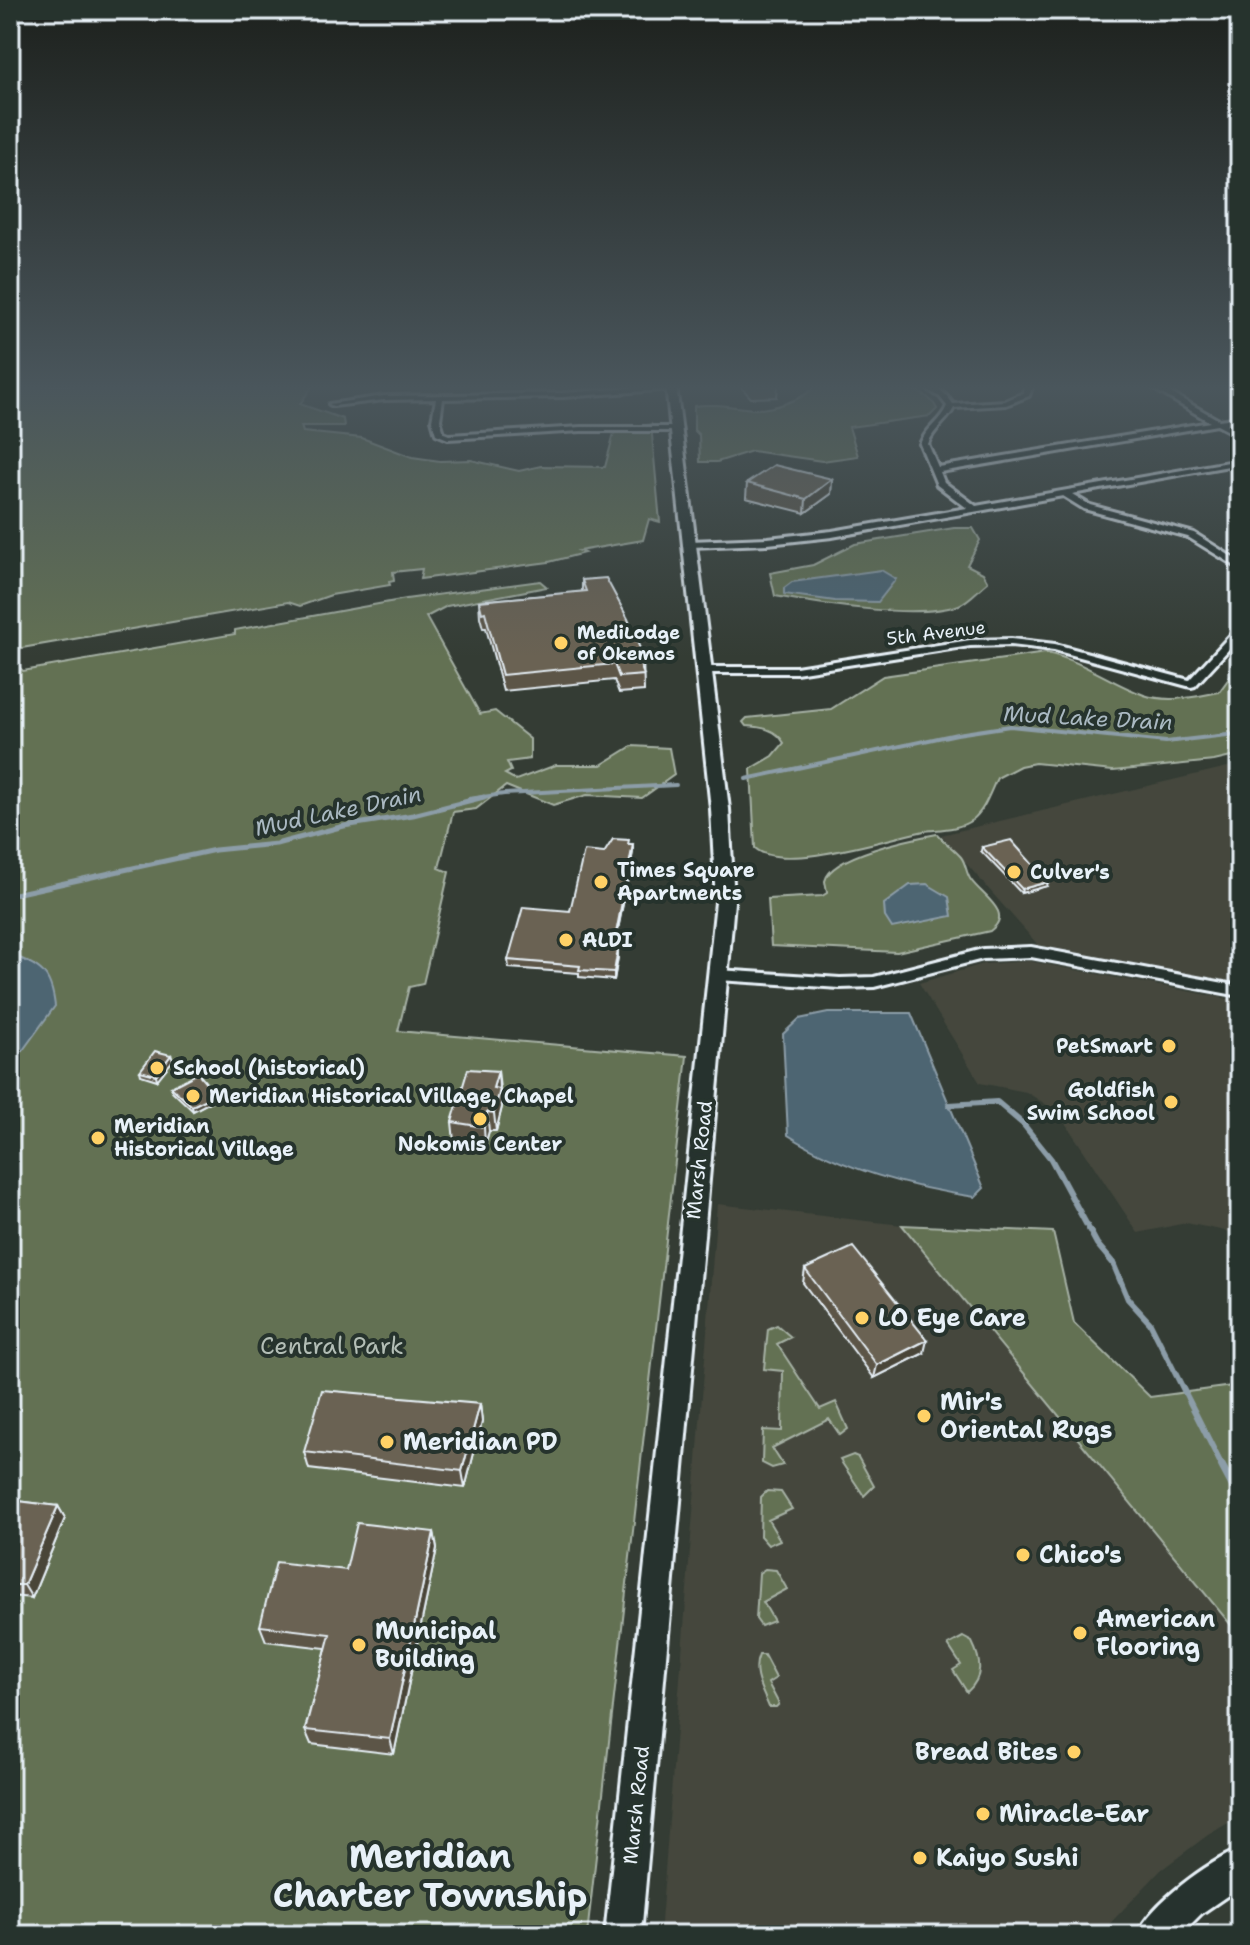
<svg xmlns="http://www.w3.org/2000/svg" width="1250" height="1945" viewBox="0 0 1250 1945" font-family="'Shantell Sans',sans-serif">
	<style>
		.built { fill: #44473d }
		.green { fill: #647152; stroke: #a6b1a5; stroke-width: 2 }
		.water { fill: #4e6572; stroke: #8c9da8; stroke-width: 2 }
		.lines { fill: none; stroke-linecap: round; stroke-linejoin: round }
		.stream-far3 { stroke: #8c9da8; stroke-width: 4 }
		.stream-far2 { stroke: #8c9da8; stroke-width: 5 }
		.stream-far1 { stroke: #8c9da8; stroke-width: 6 }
		.stream { stroke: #8c9da8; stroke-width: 8 }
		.street-casing { stroke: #e8f1f8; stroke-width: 6 }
		.secondary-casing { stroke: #e8f1f8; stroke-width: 6 }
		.street { fill: #26332d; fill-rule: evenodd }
		.secondary { fill: #26332d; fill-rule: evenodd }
		.wall { fill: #5b5447; stroke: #e8f1f8; stroke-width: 2 }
		.shaded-wall { fill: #4a4539; stroke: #e8f1f8; stroke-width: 2 }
		.building { fill: #6a6252; stroke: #e8f1f8; stroke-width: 2 }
		.poi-dot { fill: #ffd166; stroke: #26332d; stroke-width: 3 }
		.labels { text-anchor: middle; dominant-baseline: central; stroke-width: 8; stroke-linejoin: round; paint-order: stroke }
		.far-poi-label { font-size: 18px; font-weight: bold; fill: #e8f1f8; stroke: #26332d; text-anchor: start }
		.far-street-label { font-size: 18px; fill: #e8f1f8; stroke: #26332d }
		.poi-label { font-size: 20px; font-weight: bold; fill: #e8f1f8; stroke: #26332d; text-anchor: start }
		.street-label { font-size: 20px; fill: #e8f1f8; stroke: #26332d }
		.water-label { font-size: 22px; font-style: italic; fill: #aab9c2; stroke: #26332d }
		.near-poi-label { font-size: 24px; font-weight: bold; fill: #e8f1f8; stroke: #26332d; text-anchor: start }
		.near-park-label { font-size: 24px; fill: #b3beb6; stroke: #26332d }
		.near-district-label { font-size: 34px; font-weight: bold; fill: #e8f1f8; stroke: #26332d }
	</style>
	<rect width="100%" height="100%" fill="#343c34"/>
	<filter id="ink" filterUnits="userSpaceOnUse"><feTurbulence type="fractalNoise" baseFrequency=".0125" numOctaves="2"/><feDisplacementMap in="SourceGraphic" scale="16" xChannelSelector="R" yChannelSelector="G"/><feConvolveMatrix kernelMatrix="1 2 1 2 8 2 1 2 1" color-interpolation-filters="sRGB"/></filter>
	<g filter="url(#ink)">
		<g class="built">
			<polygon points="1240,764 1240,983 1038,945 941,835"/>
			<polygon points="1029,961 1240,1001 1240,1234 1186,1223 1138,1233 1058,1112 1026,1092 980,1083 919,983 983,964"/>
			<polygon points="717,1204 902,1225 1166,1545 1240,1495 1240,1816 1208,1835 1161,1870 1099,1935 660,1935"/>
		</g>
		<g class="green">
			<polygon points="15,385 313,385 300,404 343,419 344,426 301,426 303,432 362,438 412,457 440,461 471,460 519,471 541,466 605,467 614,433 651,424 660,522 649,519 643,540 579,551 584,553 549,562 420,579 422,569 393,572 394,581 389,582 390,585 331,595 300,606 288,602 10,650 10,387"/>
			<path d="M 817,385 C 849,385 922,376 937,409 L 930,416 L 849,427 L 858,456 L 822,461 L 752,451 L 717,462 L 700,462 L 699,435 L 694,430 L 694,406 C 714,403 732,407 752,409 C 772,410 803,400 817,385 Z"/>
			<path d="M 954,528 L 973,528 L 980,540 L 967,565 L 983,573 L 988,582 C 979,589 969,601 959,605 C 919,620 818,604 775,596 L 770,573 L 813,565 L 855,544 Z"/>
			<polygon points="540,581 547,587 447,606 426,617 480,714 495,711 530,739 530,759 507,762 511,771 505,774 516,780 556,765 601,765 632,746 669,748 674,775 642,798 587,795 553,805 506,786 476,809 453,812 439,868 449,872 423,984 409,987 398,1031 687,1056 587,1935 10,1935 10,669 19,667 23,671 235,634 235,630 406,599"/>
			<path d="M 1046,653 C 1082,660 1110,683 1144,695 C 1167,703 1196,697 1219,692 L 1240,663 L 1240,755 L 1214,761 L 1113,771 L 1035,763 L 1020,766 L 997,778 C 990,792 985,810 972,820 C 958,830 940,829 924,831 C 890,838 781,873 755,848 L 751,769 L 773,756 L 784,743 C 776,729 762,727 746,726 L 743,722 L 747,718 L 831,709 L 883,676 Z"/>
			<path d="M 937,834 C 944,842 954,849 961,857 C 966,863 966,874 971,880 C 982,896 1015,913 990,931 L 897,952 L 771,946 L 768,899 L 822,896 L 827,893 C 827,891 825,882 825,881 C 830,855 915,838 937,834 Z"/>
			<polygon points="902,1225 1053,1232 1074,1323 1150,1397 1240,1385 1240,1636"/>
			<polygon points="777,1325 791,1337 777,1344 820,1409 836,1402 848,1429 840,1435 829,1419 772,1448 783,1465 772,1468 762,1463 763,1430 782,1431 783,1371 764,1369 768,1329"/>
			<polygon points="853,1455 858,1457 874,1486 864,1496 840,1460"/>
			<polygon points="767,1491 781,1492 792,1509 768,1520 780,1540 768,1545 760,1536 761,1497"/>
			<polygon points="765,1569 776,1570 787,1589 763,1602 774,1621 761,1626 756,1619 759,1573"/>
			<path d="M 963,1637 L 972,1642 C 981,1660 984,1677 967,1692 L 953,1670 L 961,1665 L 948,1645 Z"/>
			<path d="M 759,1655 L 764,1655 L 776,1678 L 768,1683 L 779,1704 L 776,1707 L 769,1707 C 762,1690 751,1673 759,1655 Z"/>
		</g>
		<g class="water">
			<polygon points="881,570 896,579 878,602 835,601 784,594 784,588 792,582"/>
			<polygon points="927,884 949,897 952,916 892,928 885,917 884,904 910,885"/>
			<path d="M 10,954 C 42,967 51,972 55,1006 L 10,1068 Z"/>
			<path d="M 828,1013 L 911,1013 L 984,1188 L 975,1197 C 912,1188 841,1169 788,1135 L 783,1034 L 799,1019 Z"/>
		</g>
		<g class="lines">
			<g class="stream-far3">
				<polyline points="746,779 957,734 1010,726 1166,742 1236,734 1240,729"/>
				<polyline points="469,799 504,794 676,785"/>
			</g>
			<polyline class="stream-far2" points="10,895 215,850 276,844 344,826 413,815 484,797"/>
			<polyline class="stream-far1" points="949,1105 997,1102 1023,1124 1051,1159 1097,1244 1113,1263 1128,1299 1150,1323 1223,1468"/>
			<polyline class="stream" points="1222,1466 1240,1500"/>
			<g class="street-casing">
				<g id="street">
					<polygon points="673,385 676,387 672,389 563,397 443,399 440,420 444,433 449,435 581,427 680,427 681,429 677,431 581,431 448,439 436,434 432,420 436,399 384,400 333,406 329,404 384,396 563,393"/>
					<path d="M 921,385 C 936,385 945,392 953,404 L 1005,401 L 1023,393 L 1025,385 L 1033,385 L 1029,396 L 1006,405 L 954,408 C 947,422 933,429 928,444 L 938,467 L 1210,422 L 1147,385 L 1157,385 L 1219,420 L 1240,417 L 1240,421 L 1226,424 L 1240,432 L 1240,437 L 1217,425 L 940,472 L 944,482 L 976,506 L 1240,460 L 1240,464 L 1072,494 L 1090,505 L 1194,533 L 1240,562 L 1240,569 L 1188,537 L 1084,509 L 1063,496 L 832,537 L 768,544 L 690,547 L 685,544 L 690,541 L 768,538 L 832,531 L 967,508 L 937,485 L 920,444 C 926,428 941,421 947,406 L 940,397 Z"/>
					<polygon points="1240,628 1240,637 1195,686 1191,687 1054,650 1011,645 970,646 796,673 704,673 699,670 704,667 796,667 970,640 1011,639 1055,644 1189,680 1236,629"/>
					<polygon points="1031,947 1240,986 1240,996 1031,957 983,959 874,987 840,988 718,980 711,975 718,970 840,978 874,977 983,949"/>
				</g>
			</g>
			<g class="secondary-casing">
				<g id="secondary">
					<polygon points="666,385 676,385 729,809 734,902 641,1935 605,1935 716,902 711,809"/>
					<path d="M 1240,1849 L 1240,1887 L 1202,1913 L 1180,1935 L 1137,1935 C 1151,1903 1208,1862 1240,1849 Z"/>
				</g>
			</g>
			<use href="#street" class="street"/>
			<use href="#secondary" class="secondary"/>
		</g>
		<g class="wall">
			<polygon points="733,385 778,385 777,397 751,398 741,387 734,387"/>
			<polygon points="832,479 831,494 805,513 746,498 747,483"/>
			<polygon points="582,580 643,656 644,691 619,693 614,680 503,691 486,628 483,628 480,617 479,601 582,592"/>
			<polygon points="628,844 633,844 633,852 614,949 618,949 618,957 614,980 579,977 579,973 509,968 508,960 570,911 604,853"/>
			<polygon points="982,847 1047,886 1021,893 981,851"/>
			<polygon points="171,1055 173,1060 157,1080 141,1075 140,1071"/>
			<polygon points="498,1071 502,1107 496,1131 489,1131 485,1145 454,1141 452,1122"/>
			<polygon points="208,1085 210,1090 208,1091 214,1100 193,1111 172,1091 171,1087"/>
			<polygon points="805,1269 924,1353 874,1378 803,1283"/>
			<polygon points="480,1404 482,1422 465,1488 309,1469 304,1452"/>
			<polygon points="10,1500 58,1506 65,1518 32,1598 10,1596"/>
			<polygon points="434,1532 437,1548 394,1754 311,1744 305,1730 326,1648 266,1641 260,1626 346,1570"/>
		</g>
		<g class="shaded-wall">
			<polygon points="832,479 831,494 805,513 806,499"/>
			<polygon points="633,844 633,852 613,956 613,949"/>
			<polygon points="1048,882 1047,886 1021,893 1022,889"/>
			<polygon points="618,949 618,957 614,980 614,972"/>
			<polygon points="171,1055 173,1060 157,1080 156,1075"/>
			<polygon points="498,1071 499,1090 493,1088"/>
			<polygon points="500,1089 502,1107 496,1131 494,1113"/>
			<polygon points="213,1096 214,1100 193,1111 192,1106"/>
			<polygon points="487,1112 489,1131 485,1145 484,1127"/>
			<polygon points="927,1340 924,1353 874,1378 877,1365"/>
			<polygon points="480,1404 482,1422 465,1488 462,1471"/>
			<polygon points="58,1506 65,1518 32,1598 24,1585"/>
			<polygon points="434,1532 437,1548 394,1754 390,1739"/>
		</g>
		<g class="building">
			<polygon points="774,465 832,479 806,499 747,483"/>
			<polygon points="606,578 628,619 643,656 637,657 644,675 619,677 614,664 502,675 485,612 482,613 479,601 586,591 582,580"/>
			<polygon points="613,839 629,840 628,844 633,844 613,949 618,949 614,972 579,970 580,966 508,960 523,907 570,911 584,851 604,853"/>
			<polygon points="1011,840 1048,882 1022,889 982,847"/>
			<polygon points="155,1051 171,1055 156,1075 140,1071"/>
			<polygon points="468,1069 498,1071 493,1088 500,1089 494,1113 487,1112 484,1127 452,1122"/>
			<polygon points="198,1073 208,1085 205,1087 213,1096 192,1106 171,1087"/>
			<polygon points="853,1247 927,1340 877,1365 805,1269"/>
			<polygon points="322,1390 480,1404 462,1471 304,1452"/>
			<polygon points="10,1500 58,1506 24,1585 10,1585"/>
			<polygon points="357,1523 434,1532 390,1739 305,1730 330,1634 260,1626 276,1562 346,1570"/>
		</g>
	</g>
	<linearGradient id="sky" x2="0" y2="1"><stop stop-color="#1d211d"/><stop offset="0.59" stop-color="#4a565c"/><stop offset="1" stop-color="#4a565c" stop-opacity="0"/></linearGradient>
	<rect width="1250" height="657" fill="url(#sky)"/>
	<g class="poi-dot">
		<circle cx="561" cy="643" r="8"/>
		<circle cx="1014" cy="872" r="8"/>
		<circle cx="601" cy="882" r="8"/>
		<circle cx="566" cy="940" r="8"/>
		<circle cx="1169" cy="1046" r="8"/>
		<circle cx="157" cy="1068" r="8"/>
		<circle cx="193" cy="1096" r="8"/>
		<circle cx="1171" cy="1102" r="8"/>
		<circle cx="480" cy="1119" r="8"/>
		<circle cx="98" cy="1138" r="8"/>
		<circle cx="862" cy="1318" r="8"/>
		<circle cx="924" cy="1416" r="8"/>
		<circle cx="387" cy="1442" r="8"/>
		<circle cx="1023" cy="1555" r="8"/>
		<circle cx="1080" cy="1633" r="8"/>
		<circle cx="359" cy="1645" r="8"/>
		<circle cx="1074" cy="1752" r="8"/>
		<circle cx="983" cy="1814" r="8"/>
		<circle cx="920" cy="1858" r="8"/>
	</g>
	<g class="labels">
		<g class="far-poi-label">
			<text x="577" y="633">MediLodge<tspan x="577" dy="21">of Okemos</tspan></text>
		</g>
		<g class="far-street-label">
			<text transform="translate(936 633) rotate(-7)">5th Avenue</text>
		</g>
		<g class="poi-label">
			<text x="617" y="870">Times Square<tspan x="617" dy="23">Apartments</tspan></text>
			<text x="1030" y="872">Culver's</text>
			<text x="582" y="940">ALDI</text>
			<text x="1153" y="1046" text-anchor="end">PetSmart</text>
			<text x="173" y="1068">School (historical)</text>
			<text x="1155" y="1090" text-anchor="end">Goldfish<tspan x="1155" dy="23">Swim School</tspan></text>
			<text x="209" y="1096">Meridian Historical Village, Chapel</text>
			<text x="114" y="1126">Meridian<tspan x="114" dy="23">Historical Village</tspan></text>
			<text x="480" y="1144" text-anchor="middle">Nokomis Center</text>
		</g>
		<g class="street-label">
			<text transform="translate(699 1160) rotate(-84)">Marsh Road</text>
			<text transform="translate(636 1805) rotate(-84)">Marsh Road</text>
		</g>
		<g class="water-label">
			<text transform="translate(1088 718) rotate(3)">Mud Lake Drain</text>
			<text transform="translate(338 811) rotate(-12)">Mud Lake Drain</text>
		</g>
		<g class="near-poi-label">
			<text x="878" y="1318">LO Eye Care</text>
			<text x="940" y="1402">Mir's<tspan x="940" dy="28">Oriental Rugs</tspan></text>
			<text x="403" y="1442">Meridian PD</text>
			<text x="1039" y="1555">Chico's</text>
			<text x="1096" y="1619">American<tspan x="1096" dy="28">Flooring</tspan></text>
			<text x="375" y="1631">Municipal<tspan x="375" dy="28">Building</tspan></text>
			<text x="1058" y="1752" text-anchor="end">Bread Bites</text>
			<text x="999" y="1814">Miracle-Ear</text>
			<text x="936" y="1858">Kaiyo Sushi</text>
		</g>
		<g class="near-park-label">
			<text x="332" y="1346">Central Park</text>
		</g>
		<g class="near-district-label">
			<text x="430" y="1856">Meridian<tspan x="430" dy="39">Charter Township</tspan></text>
		</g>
	</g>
	<rect width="1250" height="1945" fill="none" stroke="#26332d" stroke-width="40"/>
	<rect x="20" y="20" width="1210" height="1905" fill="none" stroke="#e8f1f8" stroke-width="3" filter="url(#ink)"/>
</svg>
